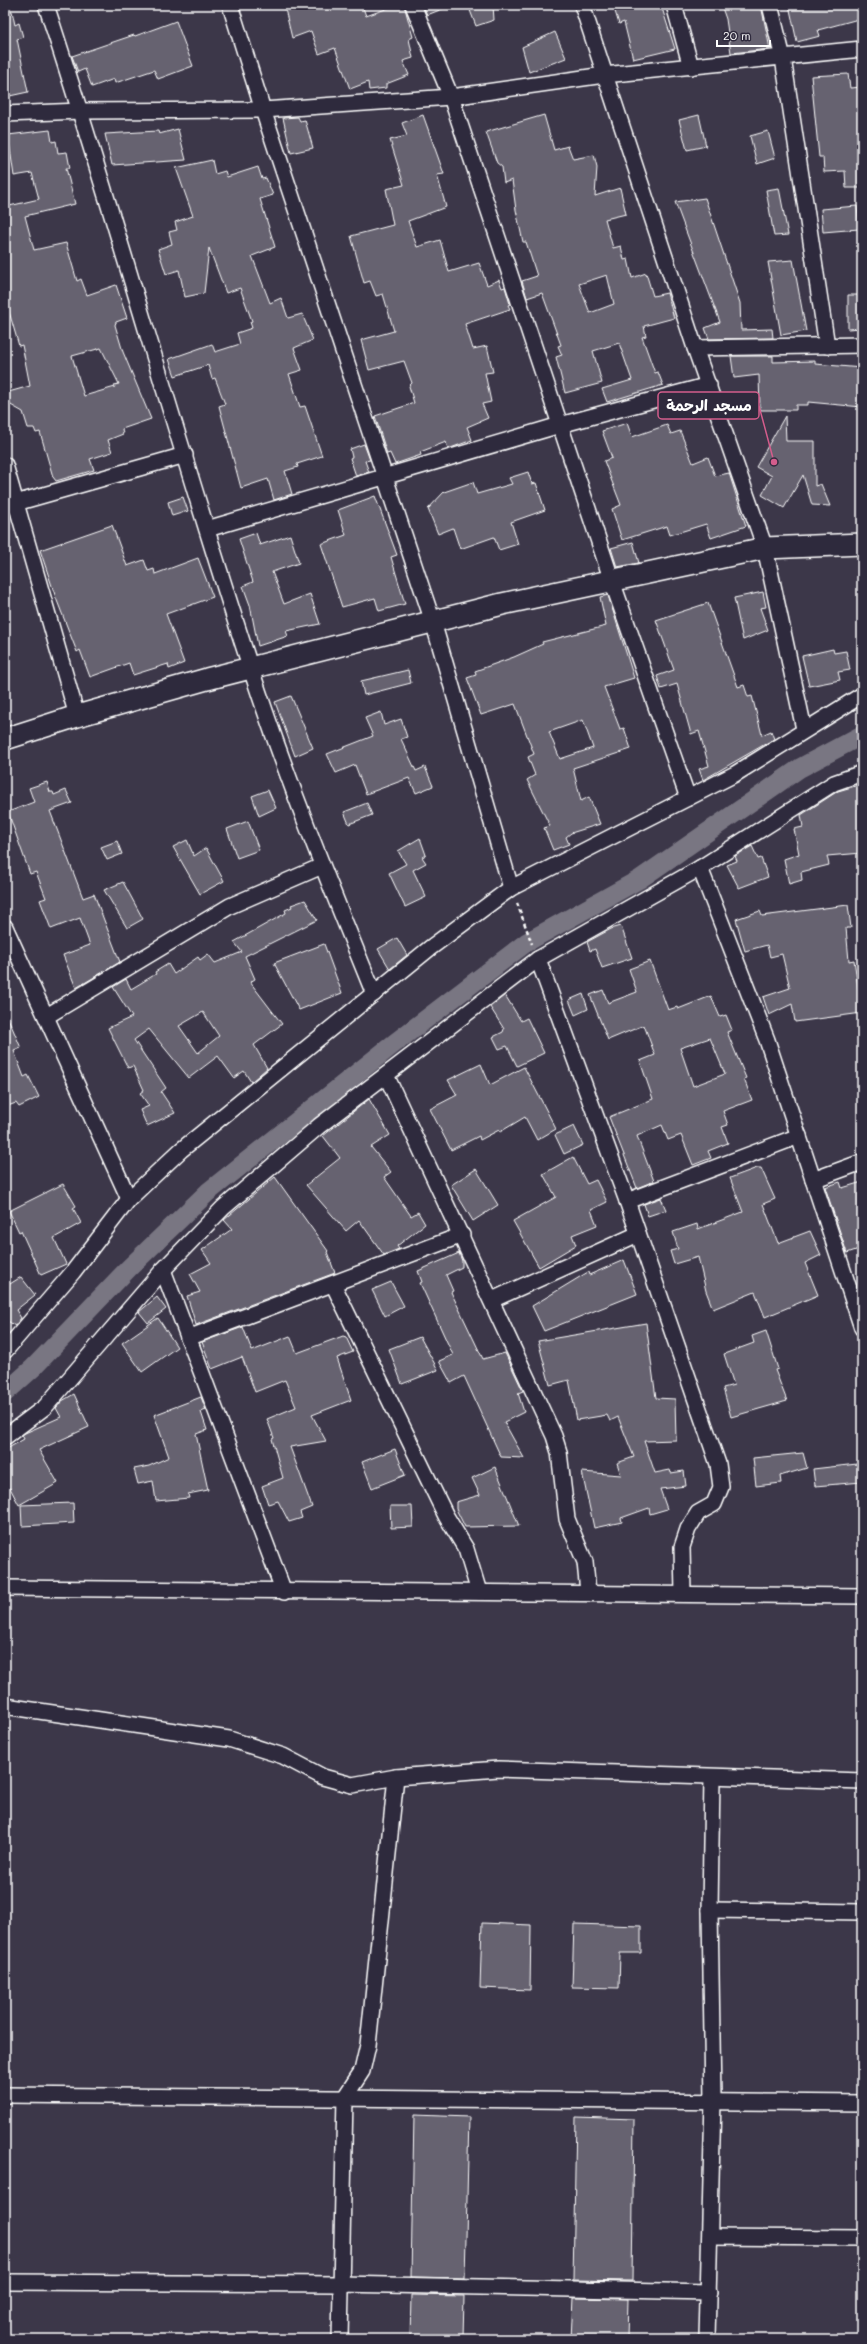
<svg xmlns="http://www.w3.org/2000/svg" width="867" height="2344" viewBox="0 0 867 2344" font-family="Mali,'Playpen Sans Arabic',sans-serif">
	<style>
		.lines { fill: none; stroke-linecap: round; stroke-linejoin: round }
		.canal { stroke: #797682; stroke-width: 19 }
		.building { fill: #666270; stroke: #fff; fill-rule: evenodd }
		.street-casing { stroke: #fff; stroke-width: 18 }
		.secondary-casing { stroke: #fff; stroke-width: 24 }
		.path { stroke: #fff; stroke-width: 2.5; stroke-dasharray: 4 3; stroke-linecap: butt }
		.street { stroke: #2f2a3d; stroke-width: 15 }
		.secondary { stroke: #2f2a3d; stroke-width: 21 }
		.leader { fill: none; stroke: #d45d8c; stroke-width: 1.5 }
		.callout-dot { fill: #d45d8c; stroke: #2f2a3d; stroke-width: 1.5 }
		.callout { fill: #2f2a3d; stroke: #d45d8c; stroke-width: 1.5 }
		.callout-label { font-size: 15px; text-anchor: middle; font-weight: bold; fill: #fff }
	</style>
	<rect width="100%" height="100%" fill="#3c3749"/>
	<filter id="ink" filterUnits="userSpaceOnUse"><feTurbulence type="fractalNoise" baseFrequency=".025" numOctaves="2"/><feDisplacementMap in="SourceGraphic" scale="8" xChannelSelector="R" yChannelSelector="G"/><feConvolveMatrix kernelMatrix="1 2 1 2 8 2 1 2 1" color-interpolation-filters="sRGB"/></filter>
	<g filter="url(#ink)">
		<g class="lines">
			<polyline class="canal" points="5,1393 33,1368 129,1268 208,1192 396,1042 527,942 640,879 800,768 862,735"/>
		</g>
		<g class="building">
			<polygon points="284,5 362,5 366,16 397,5 404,5 413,37 409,39 413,58 403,61 409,75 386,84 386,88 369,90 368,82 350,89 335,48 319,54 311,31 292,38"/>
			<polygon points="423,5 450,5 450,6 427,15"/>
			<polygon points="468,5 493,5 494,20 476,26"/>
			<polygon points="613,5 661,5 675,49 633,59 624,22 619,24"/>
			<polygon points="721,5 761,5 770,49 731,53 726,19"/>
			<polygon points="789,5 862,5 862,18 818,30 820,36 797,42"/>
			<polygon points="12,11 15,25 19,23 23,37 17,39 28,92 5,97 5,12"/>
			<polygon points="176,21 193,66 158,79 154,70 115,83 114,79 92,87 85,69 78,72 72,56 134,35 135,36"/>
			<polygon points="555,32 566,58 529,72 522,47"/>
			<polygon points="848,74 850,88 862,87 862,188 846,188 845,171 824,172 823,157 819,157 811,76"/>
			<polygon points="423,115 444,174 437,175 446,207 408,221 417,247 440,240 449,272 479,263 487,285 499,280 502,288 505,287 510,304 508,305 510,309 465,324 473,349 487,346 493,372 485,373 491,402 482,404 488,418 467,427 472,440 448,449 446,442 420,452 421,455 395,464 390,453 387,454 375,416 414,403 409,386 412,383 404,361 369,370 361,340 394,331 383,294 376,296 370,281 364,283 351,236 393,225 386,189 404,185 390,140 407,136 402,123"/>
			<path d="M 544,115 L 554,150 L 568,146 L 573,159 L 594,155 L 597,167 L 595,196 L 620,188 L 626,214 L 605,219 L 613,248 L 621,246 L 624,260 L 628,259 L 632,278 L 646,273 L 653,296 L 667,293 L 674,318 L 644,326 L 646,336 L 642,337 L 655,373 L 658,372 L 663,385 L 607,402 L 602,389 L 632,380 L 619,343 L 593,351 L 602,383 L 565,393 L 556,357 L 562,355 L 558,346 L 561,345 L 542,293 L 527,298 L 522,281 L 537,276 L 526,242 L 523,242 L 516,210 L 512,180 L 504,183 L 502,167 L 497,163 L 486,132 ZM 607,275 L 614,304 L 590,313 L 579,284 Z"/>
			<polygon points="699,115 706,146 687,150 679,120"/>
			<polygon points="298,117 300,121 305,120 313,148 291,153 283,118"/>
			<polygon points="178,129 186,160 112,165 105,134 158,131 159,134"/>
			<path d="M 50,130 L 52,142 L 56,141 L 58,153 L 67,152 L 70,168 L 66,168 L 75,204 L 25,216 L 34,250 L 66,243 L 77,281 L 81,279 L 87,295 L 116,285 L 127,318 L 116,322 L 115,325 L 123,352 L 151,419 L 122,429 L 123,434 L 108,440 L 112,452 L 90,459 L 94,470 L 56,481 L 53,477 L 40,432 L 36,433 L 34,428 L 28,428 L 23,412 L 9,404 L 5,393 L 30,386 L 22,345 L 19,346 L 5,298 L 5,207 L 39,199 L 32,173 L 14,176 L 8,135 ZM 101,348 L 119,384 L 114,385 L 115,387 L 84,396 L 72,356 Z"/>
			<polygon points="768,131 775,158 757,164 750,136"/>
			<polygon points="212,160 215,174 225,171 227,177 258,167 262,179 266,178 273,195 260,199 275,247 252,256 270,303 281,298 288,318 302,314 313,340 294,348 302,370 289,374 300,407 305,406 322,456 297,464 298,467 285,471 292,494 274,500 268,479 241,488 219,406 225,404 215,378 212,379 208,365 175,376 169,359 212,344 215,352 240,344 237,333 252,328 250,322 252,321 240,288 226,293 209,248 204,293 185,297 179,270 166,274 158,249 172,244 169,232 177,230 175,222 193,216 176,168"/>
			<polygon points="779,188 788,235 774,236 766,190"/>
			<polygon points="705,198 740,303 741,330 772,329 773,338 709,339 705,328 720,322 675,202"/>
			<polygon points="857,206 859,229 823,232 821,209"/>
			<polygon points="793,260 806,331 781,335 768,262"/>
			<polygon points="848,295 862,295 862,328 848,329"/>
			<polygon points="731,356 773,356 773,362 815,361 815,364 862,368 862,407 808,402 808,405 796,405 796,410 760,410 759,375 734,378"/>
			<polygon points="785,416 786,441 815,441 815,486 821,484 830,506 812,505 803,475 784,508 762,495 772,476 756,467"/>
			<polygon points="627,423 632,437 667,425 671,434 680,431 693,463 708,457 715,476 729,473 746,526 711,538 706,524 670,535 667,526 622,540 612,509 621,505 604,461 612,458 602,431"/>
			<polygon points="364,444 370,460 365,461 369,472 356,476 350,458 352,457 350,449"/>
			<polygon points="528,472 532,484 536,483 545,510 511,522 518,544 499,550 494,537 460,549 453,528 438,534 428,509 444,492 473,482 477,494 512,484 509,478"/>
			<polygon points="375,496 397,555 391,557 405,604 379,611 375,598 342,607 321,544 346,535 338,510"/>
			<polygon points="183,497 188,511 172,516 168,502"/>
			<polygon points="112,525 127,566 144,560 148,571 154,569 155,574 198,558 213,597 166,614 184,663 169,669 168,664 133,675 129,663 90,677 80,650 77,652 56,598 40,550"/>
			<polygon points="256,533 260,545 290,535 299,563 272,572 284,604 310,594 320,624 286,631 288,636 258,646 250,605 243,586 253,582 239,539"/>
			<polygon points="633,542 639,563 617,567 611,548"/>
			<polygon points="763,592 766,607 760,608 768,630 743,640 734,598"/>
			<path d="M 608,595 L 634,678 L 604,687 L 620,729 L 624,728 L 631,749 L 573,768 L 581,801 L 589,797 L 600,824 L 571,833 L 566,837 L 569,844 L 553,850 L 544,828 L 550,826 L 527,780 L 535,775 L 528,757 L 534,754 L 515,704 L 481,715 L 467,678 L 476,675 L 475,671 L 514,657 L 543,644 L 542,642 L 606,626 L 600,597 ZM 583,720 L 593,748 L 560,759 L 549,732 Z"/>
			<polygon points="708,603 738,687 744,685 748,697 752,696 762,735 771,731 774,739 703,780 699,769 709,766 699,731 691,734 677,684 661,689 657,676 674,670 656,620"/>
			<polygon points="833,649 834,653 846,651 850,670 838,672 840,680 809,686 802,656"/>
			<polygon points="408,670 411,683 364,695 361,681"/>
			<polygon points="291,696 313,748 295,756 275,702"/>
			<polygon points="381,712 384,725 401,719 407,737 401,739 416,771 425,767 433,786 416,793 409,778 366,794 355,765 336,773 327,754 373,736 365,718"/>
			<polygon points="47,782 50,792 53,792 54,795 66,790 72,803 50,811 83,898 94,894 120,962 76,988 63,955 90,945 80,918 51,929 40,900 46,898 36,872 30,874 8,812 34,802 29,788"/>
			<polygon points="862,784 862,853 827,856 829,865 801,872 802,880 789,884 784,859 799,854 794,829 803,827 801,815 838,791"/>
			<polygon points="268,790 276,808 259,816 252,796"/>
			<polygon points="367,803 372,815 349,824 344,812"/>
			<polygon points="248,821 259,850 237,858 227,829"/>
			<polygon points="420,838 426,855 422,857 426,863 413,870 426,897 405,907 389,873 406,864 398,851"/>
			<polygon points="187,840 194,856 206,848 224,881 200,894 173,847"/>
			<polygon points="117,841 122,854 107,860 101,847"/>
			<polygon points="752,846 758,859 761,858 768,877 739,888 727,865 737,861 735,856"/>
			<polygon points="123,882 143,919 127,928 104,890"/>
			<path d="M 305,900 L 317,920 L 245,956 L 255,979 L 250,982 L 282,1024 L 254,1045 L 267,1068 L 251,1082 L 244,1071 L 234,1078 L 218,1056 L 189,1078 L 149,1029 L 134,1040 L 166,1088 L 161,1092 L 175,1113 L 147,1126 L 140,1110 L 149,1106 L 140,1093 L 144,1090 L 133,1066 L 128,1068 L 108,1028 L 132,1017 L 113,987 L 126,979 L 131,989 L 156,974 L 155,972 L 168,964 L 174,974 L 198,957 L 200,960 L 208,954 L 215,963 L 242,952 L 234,942 L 286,913 L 285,910 L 292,907 L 291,905 ZM 203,1012 L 219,1036 L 198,1053 L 179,1026 Z"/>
			<polygon points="848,905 851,928 846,928 849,961 854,960 862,1013 795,1022 792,1004 769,1015 763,997 790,988 782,954 770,957 767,945 745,951 736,919 760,911 762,916"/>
			<polygon points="621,926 632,958 602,968 595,949 590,951 587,942 611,929"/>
			<polygon points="397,938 407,955 390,969 378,949"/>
			<polygon points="324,944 342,993 299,1010 274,963"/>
			<path d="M 650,961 L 668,1010 L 677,1007 L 678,1009 L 711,996 L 720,1017 L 726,1015 L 732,1030 L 727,1032 L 746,1078 L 744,1079 L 752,1100 L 723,1111 L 728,1125 L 722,1127 L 728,1143 L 708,1151 L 711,1158 L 693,1165 L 681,1135 L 668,1140 L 662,1125 L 637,1136 L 654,1181 L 637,1188 L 609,1117 L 653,1099 L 640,1061 L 655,1055 L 644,1025 L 608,1040 L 590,995 L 603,990 L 608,1003 L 637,992 L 629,969 ZM 710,1038 L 725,1074 L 693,1086 L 680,1048 Z"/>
			<polygon points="583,994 588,1009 575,1015 569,1000"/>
			<polygon points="505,995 521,1021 527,1018 544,1053 517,1066 507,1046 499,1049 493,1037 503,1032 504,1029 490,1007"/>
			<polygon points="5,1011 21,1048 14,1051 24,1077 28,1075 39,1097 19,1107 16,1103 5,1107"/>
			<polygon points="481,1064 490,1085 524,1067 556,1129 537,1140 525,1117 500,1132 499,1130 480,1140 479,1136 451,1150 430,1109 457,1095 448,1080"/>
			<polygon points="369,1099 390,1135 371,1147 391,1172 384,1177 411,1216 418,1212 425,1224 397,1246 399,1249 384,1255 359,1220 346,1231 306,1185 340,1158 323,1136"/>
			<polygon points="574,1126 583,1145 564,1154 555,1135"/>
			<polygon points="573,1157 587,1184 596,1180 607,1202 591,1210 597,1225 572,1235 576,1245 539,1267 513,1221 556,1197 543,1174"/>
			<polygon points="757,1168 761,1168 775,1199 763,1204 778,1243 810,1231 821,1255 805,1263 818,1295 765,1317 755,1292 713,1309 706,1291 698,1257 674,1264 670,1251 678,1249 673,1232 697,1224 698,1229 743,1212 730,1178"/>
			<polygon points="476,1169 498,1205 473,1221 451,1185"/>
			<polygon points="275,1177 328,1251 327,1252 335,1273 196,1325 187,1296 200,1292 190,1274 211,1263 202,1250 232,1229 224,1220"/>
			<polygon points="840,1182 842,1188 862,1182 862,1248 847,1253 825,1187"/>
			<polygon points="63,1184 76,1206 73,1208 81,1223 54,1238 66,1264 41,1275 21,1231 19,1232 9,1211"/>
			<polygon points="661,1198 666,1210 648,1216 644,1204"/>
			<polygon points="459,1253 462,1261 462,1267 446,1275 453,1291 451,1292 483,1359 505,1353 523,1391 518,1393 524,1412 504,1422 524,1458 501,1457 464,1376 451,1383 439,1361 453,1355 420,1283 422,1282 418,1271"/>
			<polygon points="624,1260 637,1294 544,1331 532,1306 588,1272 589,1275"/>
			<polygon points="21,1277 35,1295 16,1310 21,1318 15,1326 5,1319 5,1287"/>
			<polygon points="391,1282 404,1306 385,1316 372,1290"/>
			<polygon points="157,1297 166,1309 148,1323 139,1312"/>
			<polygon points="158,1318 177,1347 142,1372 122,1343"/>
			<polygon points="646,1323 656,1398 675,1399 676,1440 644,1441 655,1473 670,1470 671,1473 684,1471 686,1486 660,1489 667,1509 650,1514 649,1508 621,1518 622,1522 594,1528 582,1472 621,1475 617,1463 634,1457 618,1417 610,1421 607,1415 577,1420 569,1380 550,1385 538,1341"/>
			<polygon points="243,1327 252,1351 290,1336 297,1353 343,1336 346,1337 353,1352 337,1358 351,1400 312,1415 326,1441 290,1447 312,1507 300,1512 302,1518 289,1522 278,1501 268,1504 262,1486 283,1478 272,1439 274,1438 267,1419 296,1407 285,1380 255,1392 242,1357 212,1369 202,1342"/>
			<polygon points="766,1331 778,1369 775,1370 787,1401 731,1417 723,1388 734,1385 724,1354 754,1343 752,1336"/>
			<polygon points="420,1337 438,1370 402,1384 389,1349"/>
			<polygon points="74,1394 89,1427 39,1450 58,1483 19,1505 10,1488 5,1490 5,1450 24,1439 22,1435 25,1433 61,1417 56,1408 62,1401"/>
			<polygon points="201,1397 206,1410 201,1412 207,1430 196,1434 208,1490 188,1494 189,1498 156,1501 153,1481 138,1484 134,1469 149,1466 169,1457 154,1415"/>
			<polygon points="395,1449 405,1475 372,1488 362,1462"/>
			<polygon points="803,1453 807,1468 780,1476 781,1483 756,1486 753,1458"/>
			<polygon points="857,1464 862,1465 862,1482 815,1486 813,1469"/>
			<polygon points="495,1467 519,1526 465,1527 456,1509 456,1502 480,1495 472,1478"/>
			<polygon points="73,1503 74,1523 22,1526 21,1505"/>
			<polygon points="390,1506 412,1506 413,1527 391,1528"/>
			<polygon points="482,1923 531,1925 530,1990 480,1988"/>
			<polygon points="574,1924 641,1926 641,1953 620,1953 619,1988 572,1987"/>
			<polygon points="414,2115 469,2117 465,2278 411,2277"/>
			<polygon points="576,2117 634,2119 632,2281 573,2280"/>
			<polygon points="411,2295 464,2296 463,2339 410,2339"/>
			<polygon points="573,2298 628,2299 627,2339 571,2339"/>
		</g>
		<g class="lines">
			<g class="street-casing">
				<g id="street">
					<path d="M 46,5 C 118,224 178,447 250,666 C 286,777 330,886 374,994"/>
					<polyline points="230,5 263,110 433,622 511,888"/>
					<polyline points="413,5 451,97 612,581 688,798"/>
					<polyline points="582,5 695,348 765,548 804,729"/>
					<polyline points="674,5 691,67"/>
					<polyline points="770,5 783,58 827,346"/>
					<polyline points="5,114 81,111 263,110 451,97 604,75 862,49"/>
					<polyline points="695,348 862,345"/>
					<polyline points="5,465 77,716"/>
					<polyline points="5,506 185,455"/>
					<polyline points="207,529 560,425 709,385"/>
					<polyline points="700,868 767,1040 862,1328"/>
					<polyline points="5,927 129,1199"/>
					<polyline points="538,959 627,1201 718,1464 721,1487 714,1504 698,1513 688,1529 682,1547 683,1594"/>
					<polyline points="47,1016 230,906 322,866"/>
					<polyline points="386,1075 554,1436 559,1452 567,1519 585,1562 588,1592"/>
					<polyline points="813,1180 862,1162"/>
					<polyline points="627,1201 799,1136"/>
					<polyline points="163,1270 284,1592"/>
					<polyline points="333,1284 446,1516 466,1549 479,1592"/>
					<polyline points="492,1300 638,1234"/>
					<polyline points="188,1338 462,1235"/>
					<polyline points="5,1351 73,1272 129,1199 181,1150 430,948 511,888 735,774 862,695"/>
					<polyline points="5,1437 45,1407 163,1270 223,1208 319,1126 538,959 700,868 834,783 862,773"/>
					<path d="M 5,1588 C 291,1592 576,1592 862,1596"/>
					<polyline points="5,1706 229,1739 283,1756 323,1777 352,1785 396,1777 498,1769 862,1781"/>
					<polyline points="710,1910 862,1912"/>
					<polyline points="5,2095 862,2103"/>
					<polyline points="710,2237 862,2238"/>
					<polyline points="5,2282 341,2284 709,2292"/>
					<polyline points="340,2339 345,2097 362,2071 368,2045 396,1777"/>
					<polyline points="707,2339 713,2100 710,1910 712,1777"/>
				</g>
			</g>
			<g class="secondary-casing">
				<polyline id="secondary" points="5,739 77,716 207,679 502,604 765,548 862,544"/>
			</g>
			<polyline class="path" points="517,903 532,944"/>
			<use href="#street" class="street"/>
			<use href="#secondary" class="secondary"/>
		</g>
	</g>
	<path class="leader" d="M774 462L759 406"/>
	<circle class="callout-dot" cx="774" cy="462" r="4"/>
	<rect class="callout" x="658" y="392" width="101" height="27" rx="4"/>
	<g class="callout-label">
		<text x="709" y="411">مسجد الرحمة</text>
	</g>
	<rect width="867" height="2344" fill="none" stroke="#2f2a3d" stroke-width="20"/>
	<rect x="10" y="10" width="847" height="2324" fill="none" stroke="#fff" stroke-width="1.5" filter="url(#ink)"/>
	<path d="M717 40v6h53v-6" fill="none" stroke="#ffffff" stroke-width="2"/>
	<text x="723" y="40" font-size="12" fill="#ffffff" stroke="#2f2a3d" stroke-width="3" paint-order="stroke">20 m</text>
</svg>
